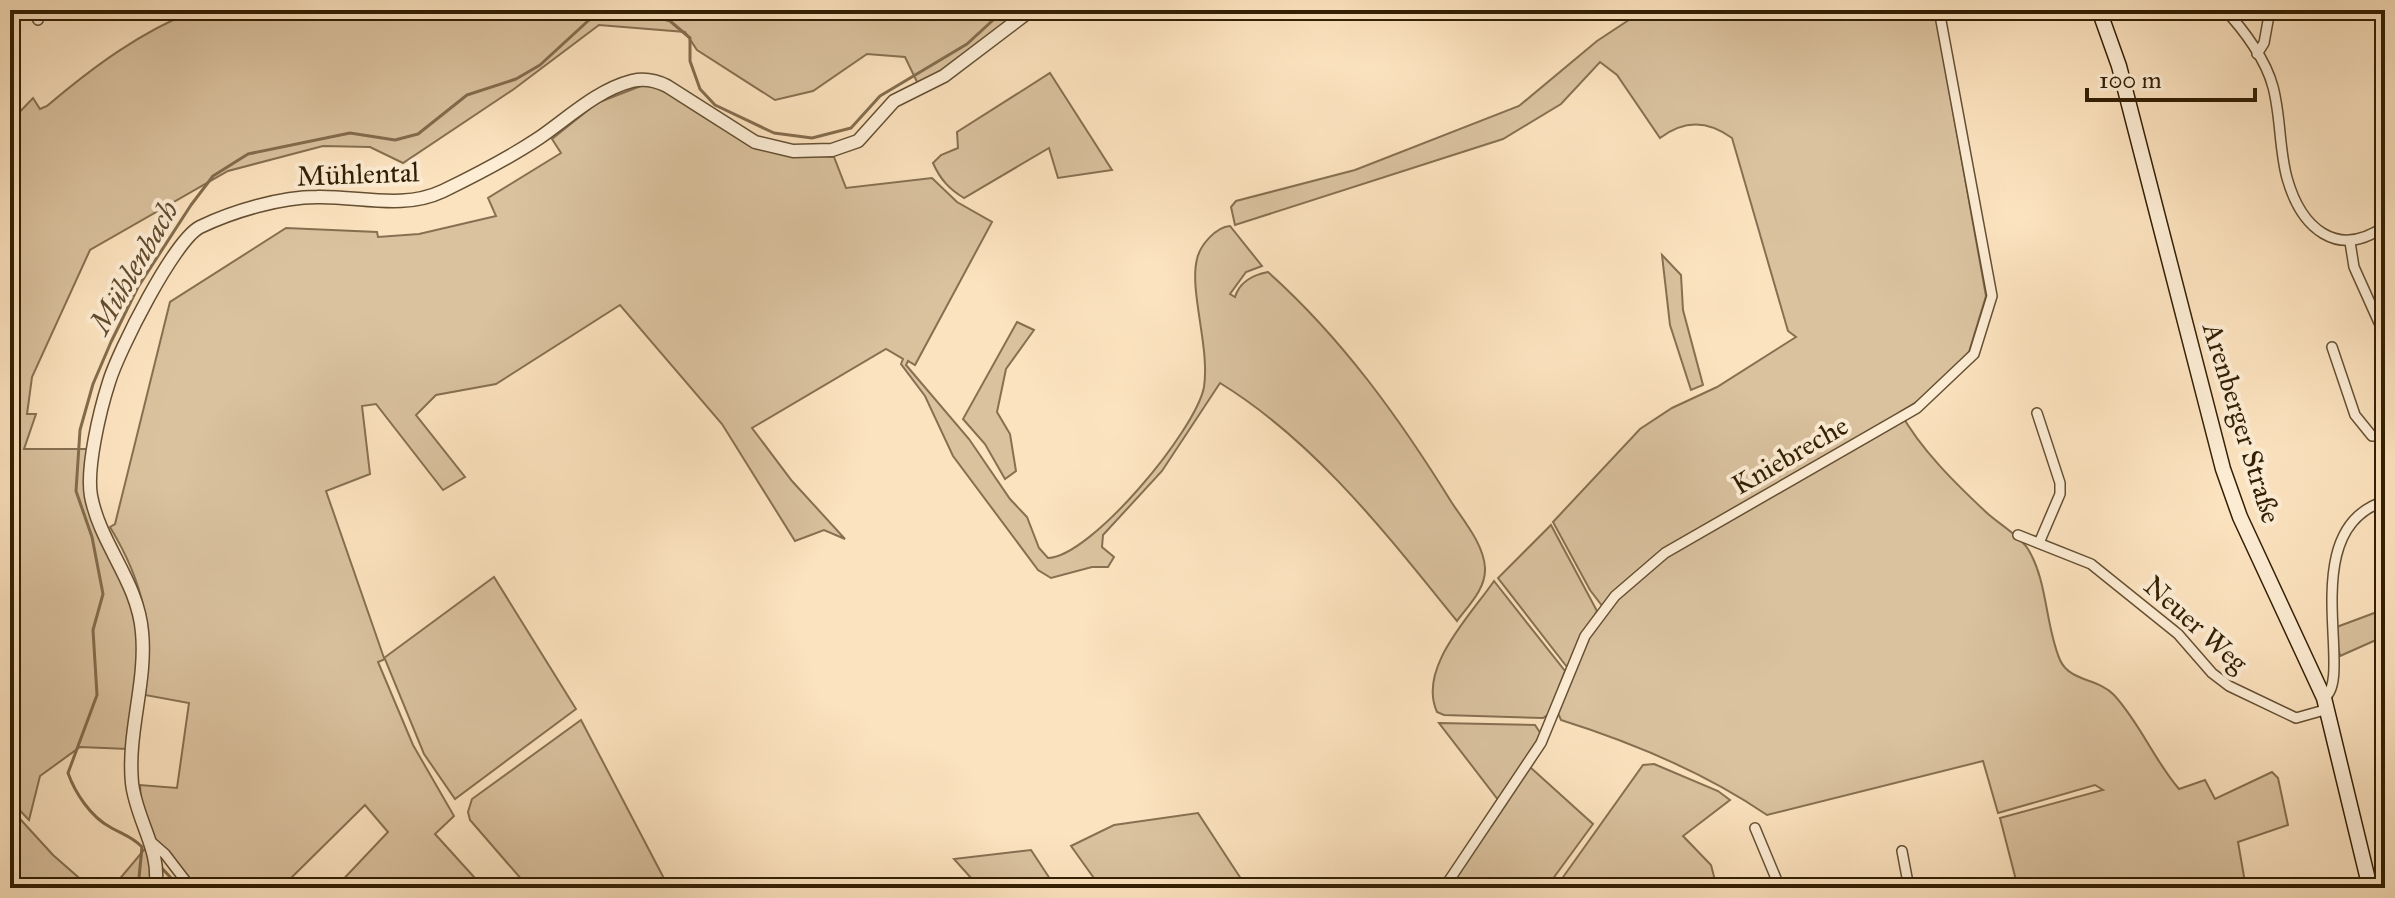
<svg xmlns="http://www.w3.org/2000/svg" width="2395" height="898" viewBox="0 0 2395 898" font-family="'IM FELL Great Primer',serif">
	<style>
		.green { fill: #dac29f; stroke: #867051; stroke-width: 2 }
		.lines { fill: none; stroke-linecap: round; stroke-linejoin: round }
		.stream { stroke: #836c4d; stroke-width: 3 }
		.minor-casing { stroke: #655032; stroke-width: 12 }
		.tertiary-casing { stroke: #655032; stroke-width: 15 }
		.secondary-casing { stroke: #331f03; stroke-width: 17 }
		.minor { stroke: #fdedd5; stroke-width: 9 }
		.tertiary { stroke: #fdedd5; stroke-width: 12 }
		.secondary { stroke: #fdedd5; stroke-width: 14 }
		.labels { text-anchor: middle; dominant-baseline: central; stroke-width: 8; stroke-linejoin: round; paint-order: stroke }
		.street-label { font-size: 28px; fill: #331f03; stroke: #fdedd5 }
		.water-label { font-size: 30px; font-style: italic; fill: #624c2e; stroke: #fdedd5 }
	</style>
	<rect width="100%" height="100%" fill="#fce3bf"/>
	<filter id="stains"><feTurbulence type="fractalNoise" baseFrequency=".0025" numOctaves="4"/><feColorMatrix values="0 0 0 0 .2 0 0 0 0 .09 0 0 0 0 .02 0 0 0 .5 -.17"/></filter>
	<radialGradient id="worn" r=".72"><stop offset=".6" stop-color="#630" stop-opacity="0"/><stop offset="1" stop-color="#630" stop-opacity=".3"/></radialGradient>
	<g class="green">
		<path d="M 196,10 L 1024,10 L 948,69 L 918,84 L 905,57 L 867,54 L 813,91 L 775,100 L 697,50 L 685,32 L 599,25 L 514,89 L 403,163 L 370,147 L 323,146 L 228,171 L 90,250 L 32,377 L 27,414 L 36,414 L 24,449 L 90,449 C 79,510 124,562 135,620 C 143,662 133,706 128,749 L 80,747 L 40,776 L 29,820 L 10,800 L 10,122 L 33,98 L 40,109 L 47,106 C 93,67 140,32 196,10 Z"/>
		<path d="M 1644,10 L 1935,10 L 1986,296 L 1969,352 L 1926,396 L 1900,412 C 1921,450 1956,484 1987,513 C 1999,524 2020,536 2028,549 C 2048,582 2045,625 2060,660 C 2070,682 2098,678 2114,695 C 2140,723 2154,760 2179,789 L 2205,780 L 2215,799 L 2272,772 L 2278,778 L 2288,825 L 2238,842 L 2246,888 L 2018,888 L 2000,818 L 2103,790 L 2095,785 L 1998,813 L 1983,761 L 1767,815 C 1704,772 1634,743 1561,720 L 1557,711 L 1581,651 L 1606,611 L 1590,590 L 1553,522 L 1640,429 L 1672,408 L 1717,387 L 1796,337 L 1788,331 L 1732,138 C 1707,120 1684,120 1660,138 L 1617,75 L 1600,62 L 1561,104 L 1503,139 L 1235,225 L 1231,207 L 1236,201 L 1355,170 L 1519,106 L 1597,41 Z"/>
		<path d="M 1050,73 L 1112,170 L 1058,178 L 1049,148 L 964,198 C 949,189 940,179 933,163 L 941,155 L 958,148 L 957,132 Z"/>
		<path d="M 646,84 L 661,89 C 728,132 751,154 834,157 L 846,188 L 932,178 L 957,202 L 992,222 L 915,365 L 908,361 L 906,365 L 969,439 L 1010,499 L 1027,517 L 1039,548 L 1048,558 C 1091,557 1196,430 1204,387 C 1210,347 1189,291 1197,259 C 1200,245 1216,227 1230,226 L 1262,266 L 1246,272 L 1230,294 L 1235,297 C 1240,281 1253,275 1268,272 C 1342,338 1400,419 1452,503 C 1464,521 1484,545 1485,568 C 1486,589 1468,606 1457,621 C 1387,535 1316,442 1220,383 L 1162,471 L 1103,535 L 1102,547 L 1114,557 L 1108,567 L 1092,567 L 1051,578 L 1038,570 L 953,456 L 925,396 L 901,364 L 903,359 L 886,349 L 752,428 L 792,481 L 845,539 L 824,530 L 795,541 L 722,424 L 620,305 L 496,384 L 436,395 L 416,415 L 465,477 L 443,490 L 376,404 L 362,406 L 370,474 L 326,491 L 384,658 L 494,577 L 576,709 L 455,799 L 424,754 L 385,659 L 378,662 L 413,745 L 454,816 L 435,834 L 484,888 L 335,888 L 388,832 L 365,805 L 290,879 L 288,888 L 197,888 C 165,855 141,833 140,785 L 177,788 L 189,703 L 145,695 C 153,629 145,585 110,527 L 115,524 L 170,302 L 286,228 L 377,232 L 378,237 L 419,234 L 496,216 L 488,198 L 561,153 L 552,139 L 597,103 Z"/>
		<polygon points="1662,255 1681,275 1683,310 1703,385 1691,390 1670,325"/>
		<polygon points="1017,322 1034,330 1006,369 997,412 1010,434 1016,471 1005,479 985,444 963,419"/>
		<polygon points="1551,525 1597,611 1567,667 1498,578"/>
		<path d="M 1494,581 L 1565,671 L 1549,714 L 1543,718 L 1444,715 L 1437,712 C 1417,668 1471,615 1494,581 Z"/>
		<polygon points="2385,609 2385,636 2340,656 2334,628"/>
		<polygon points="581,720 669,888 529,888 470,820 468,812 472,799"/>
		<polygon points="1439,723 1535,725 1541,734 1499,801"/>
		<polygon points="1654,764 1718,791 1730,800 1683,836 1711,865 1717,888 1448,888 1530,767 1593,824 1552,880 1556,887 1643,765"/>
		<polygon points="10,808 53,855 86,884 76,888 10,887"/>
		<polygon points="1198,813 1247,888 1101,888 1071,846 1114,825"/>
		<polygon points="148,845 152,854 151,888 112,888"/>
		<polygon points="1031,850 1056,888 980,888 954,859"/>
	</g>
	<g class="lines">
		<g class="stream">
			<polyline points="635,10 670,21 690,38 690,61 700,89 715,105 774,133 812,138 851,128 880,96 967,44 1004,10"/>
			<polyline points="159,865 171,878 168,888"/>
			<path d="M 138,888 L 142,847 C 133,837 122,834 110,827 C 91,817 75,793 68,773 L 97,695 L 93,630 L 103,594 L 92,537 L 76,491 L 80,430 L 93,384 L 111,342 L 138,287 L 191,205 L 213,176 L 248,154 L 350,133 L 395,140 L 418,134 L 467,95 L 516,79 L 540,65 L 589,20 L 621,10"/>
		</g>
		<g class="minor-casing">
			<g id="minor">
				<polyline points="33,10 38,20"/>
				<path d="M 2225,10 C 2244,30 2266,60 2273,87 C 2281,117 2279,149 2287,178 C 2301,228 2337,260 2385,226"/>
				<polyline points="2257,54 2264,43 2270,10"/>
				<polyline points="2350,242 2354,267 2385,336"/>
				<polyline points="2332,347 2355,415 2372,436 2385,436"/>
				<polyline points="2037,413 2060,483 2060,494 2039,543"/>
				<polyline points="2018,535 2091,564 2178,634 2212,673 2229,686 2296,718 2328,709"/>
				<path d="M 2324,698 C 2356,679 2293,529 2385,501"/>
				<polyline points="1755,828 1780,888"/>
				<polyline points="149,840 165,854 191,888"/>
				<polyline points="1902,851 1909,888"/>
				<polyline points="1444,888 1541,743 1585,636 1615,596 1665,553 1917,408 1974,354 1992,296 1939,10"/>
			</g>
		</g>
		<g class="tertiary-casing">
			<path id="tertiary" d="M 155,888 C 162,851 136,820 132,783 C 127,732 147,682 142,632 C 138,582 100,544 91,496 C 86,468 100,410 109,382 C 118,352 174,240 200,227 C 233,211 281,197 317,197 C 360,196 403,210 443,191 C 476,175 509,158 539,138 C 568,118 597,90 632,81 C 645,78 655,80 667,86 L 755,142 L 793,151 L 832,150 L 858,141 L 894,101 L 944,76 L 1031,10"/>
		</g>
		<g class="secondary-casing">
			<polyline id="secondary" points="2099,10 2119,66 2223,469 2240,517 2324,698 2370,888"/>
		</g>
		<use href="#minor" class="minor"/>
		<use href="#tertiary" class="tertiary"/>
		<use href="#secondary" class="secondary"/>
	</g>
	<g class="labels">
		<g class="street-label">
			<text transform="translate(358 174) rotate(-2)">Mühlental</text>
			<text transform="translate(2242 423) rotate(73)">Arenberger Straße</text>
			<text transform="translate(1790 455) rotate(-30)">Kniebreche</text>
			<text transform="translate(2196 624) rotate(42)">Neuer Weg</text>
		</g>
		<g class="water-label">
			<text transform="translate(134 267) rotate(-60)">Mühlenbach</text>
		</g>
	</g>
	<rect width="2395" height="898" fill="none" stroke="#fce3bf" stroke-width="40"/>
	<rect x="12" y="12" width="2371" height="874" fill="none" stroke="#331f03" stroke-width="4"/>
	<rect x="20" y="20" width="2355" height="858" fill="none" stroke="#331f03" stroke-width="2"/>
	<path d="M2087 88v12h168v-12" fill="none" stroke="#331f03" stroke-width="4"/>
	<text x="2099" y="88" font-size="24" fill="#331f03" stroke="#fdedd5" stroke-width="6" paint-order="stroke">100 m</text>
	<rect width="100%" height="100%" filter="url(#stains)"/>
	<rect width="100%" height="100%" fill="url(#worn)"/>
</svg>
